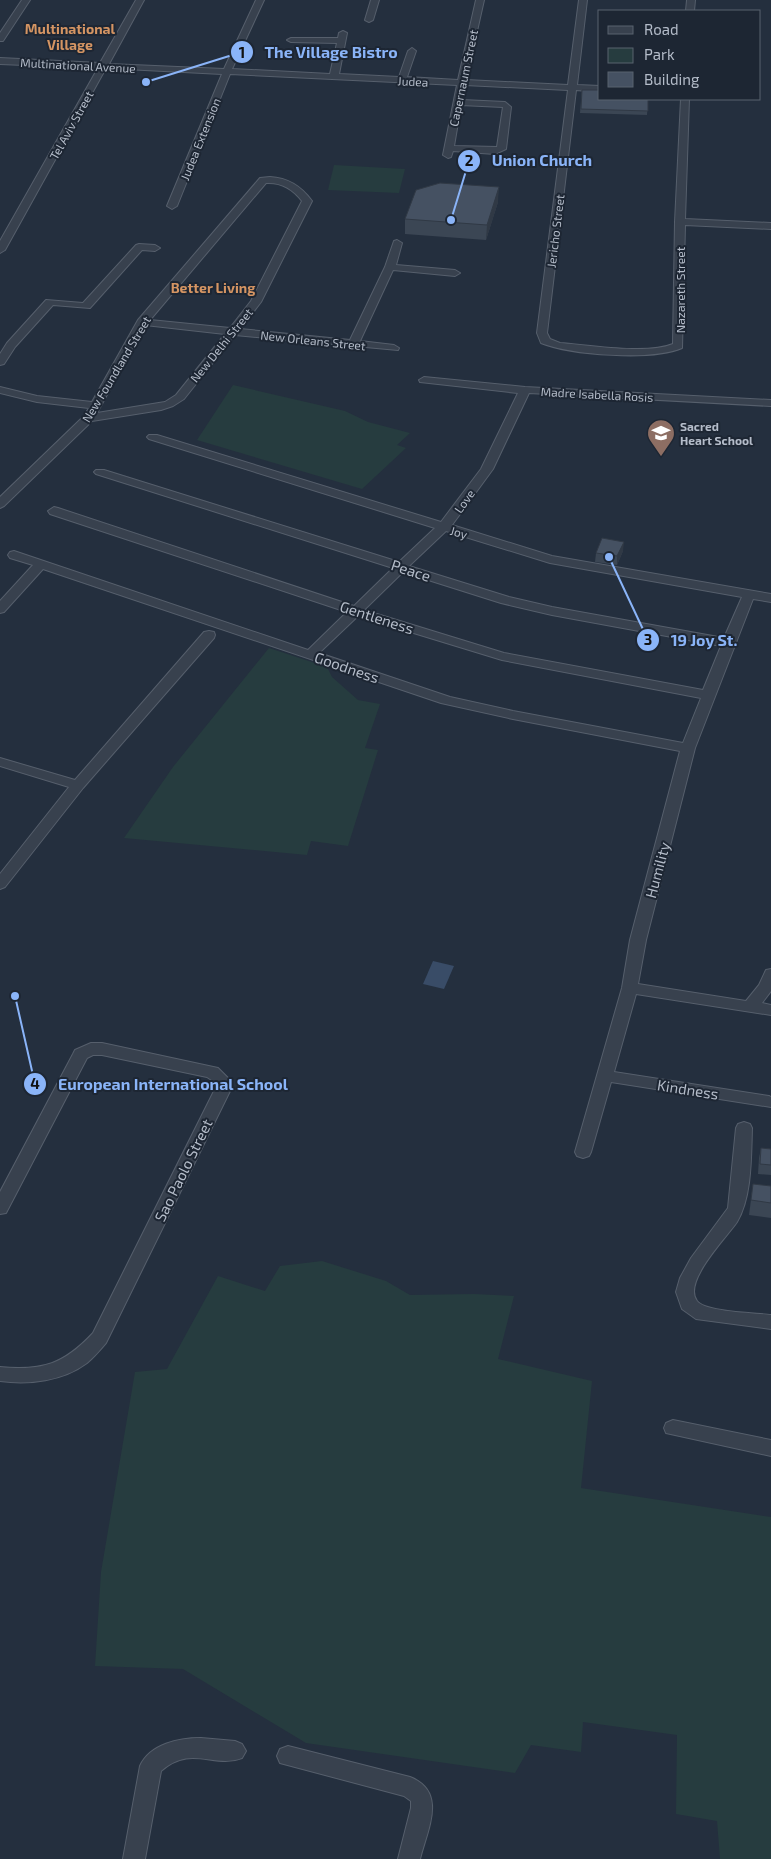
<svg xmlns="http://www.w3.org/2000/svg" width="771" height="1859" viewBox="0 0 771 1859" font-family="'Exo 2',sans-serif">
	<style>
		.green { fill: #263c3f }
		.water { fill: #394c67 }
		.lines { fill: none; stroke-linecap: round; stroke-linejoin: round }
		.street-casing { stroke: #565f6c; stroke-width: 2 }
		.street { fill: #38414e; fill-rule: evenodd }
		.wall { fill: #3b4654 }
		.shaded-wall { fill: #303945 }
		.building { fill: #455162; stroke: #303945 }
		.labels { text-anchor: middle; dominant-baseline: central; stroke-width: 4; stroke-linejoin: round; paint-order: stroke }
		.far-street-label { font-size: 12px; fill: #b4bcc9; stroke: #1d2633 }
		.far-poi-label { font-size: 12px; font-weight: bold; fill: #b4bcc9; stroke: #1d2633; text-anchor: start }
		.far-neighbourhood-label { font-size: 14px; font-weight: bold; fill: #d59563; stroke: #1d2633 }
		.street-label { font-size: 15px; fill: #b4bcc9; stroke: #1d2633 }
		.leader { fill: none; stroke: #8ab4f8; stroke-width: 2 }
		.callout-dot { fill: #8ab4f8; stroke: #1d2633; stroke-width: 2 }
		.mark-label { font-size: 15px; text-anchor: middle; font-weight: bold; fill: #111 }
		.callout-label { font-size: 16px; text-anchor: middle; font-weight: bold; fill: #8ab4f8; stroke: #1d2633; stroke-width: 4; stroke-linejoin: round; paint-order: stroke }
	</style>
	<rect width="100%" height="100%" fill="#242f3e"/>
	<g class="green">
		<polygon points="334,165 405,169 399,193 328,190"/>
		<polygon points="233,385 345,411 368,422 410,433 397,445 406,448 362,489 197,440"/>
		<polygon points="269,648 327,667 332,677 358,700 380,704 365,748 378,750 348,846 311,841 307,855 124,838 173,767"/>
		<polygon points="322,1261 386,1281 410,1295 474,1294 514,1296 498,1359 592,1381 581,1488 771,1517 771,1859 720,1859 717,1821 676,1814 677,1735 583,1722 581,1752 531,1745 515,1773 306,1743 183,1669 95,1666 101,1572 135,1372 167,1369 218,1276 265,1291 280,1266"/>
	</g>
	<polygon class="water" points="433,961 454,966 444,989 423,984"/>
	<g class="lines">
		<g class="street-casing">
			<g id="street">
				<polygon points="22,0 30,0 3,41 0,41 0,33"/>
				<path d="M 136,0 L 144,0 L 109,64 L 224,69 L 256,0 L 264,0 L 232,69 L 330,74 L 337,43 L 291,42 L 287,40 L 291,38 L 338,38 L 339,33 L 343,31 L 347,33 L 339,74 L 399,77 L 408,51 L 412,48 L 416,51 L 407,77 L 458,80 L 476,0 L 484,0 L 466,80 L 568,85 L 579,0 L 587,0 L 577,85 L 600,86 L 600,92 L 576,90 L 547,333 L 550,339 L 560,343 C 589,345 646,355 673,344 L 675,222 L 681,99 L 689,99 L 685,219 L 771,223 L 771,229 L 685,225 L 682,348 C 652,361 571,355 541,343 L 537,333 L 568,90 L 465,85 L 462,100 L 505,102 L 511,107 L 506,149 L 495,154 L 453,151 L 451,157 L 448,158 L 443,155 L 457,85 L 230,74 L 177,206 L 172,209 L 167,206 L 222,74 L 106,68 L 5,250 L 0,253 L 0,241 L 98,68 L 0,64 L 0,58 L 100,63 ZM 461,105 L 503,107 L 497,147 L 454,146 Z"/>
				<polygon points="371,0 379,0 373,20 369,22 365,20"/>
				<polygon points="687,0 695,0 694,11 686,11"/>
				<path d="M 270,177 C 288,178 301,186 312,201 L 261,302 L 240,329 L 350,340 L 385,267 L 394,241 L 397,240 L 402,243 L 396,265 L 455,270 L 460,273 L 455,276 L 393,270 L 360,341 L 394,345 L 399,348 L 398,350 L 235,335 L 184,399 L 173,406 L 161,410 L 92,421 L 4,506 L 0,508 L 0,497 L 84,416 L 89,408 L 37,402 L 0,393 L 0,387 L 37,396 L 92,402 L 138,320 L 260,178 ZM 266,183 C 281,182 293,189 302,201 L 251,301 L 230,328 L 150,320 ZM 145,325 L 225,334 L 176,395 L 165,402 L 97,413 Z"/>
				<polygon points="139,244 155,245 160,248 155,251 142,250 90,308 53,305 15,347 4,364 0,365 0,354 7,343 46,300 83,303 136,245"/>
				<path d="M 424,377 L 525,387 L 771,400 L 771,406 L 529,393 L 493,469 L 452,525 L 552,556 L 771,594 L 771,602 L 753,599 L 695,748 L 646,940 L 638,984 L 746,1001 L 759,985 L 766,970 L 771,969 L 771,991 L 762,1003 L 771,1005 L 771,1015 L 636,994 L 614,1072 L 769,1096 L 771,1097 L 771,1107 L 611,1082 L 591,1152 L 589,1156 L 583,1158 L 577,1156 L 575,1152 L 622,988 L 630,940 L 680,751 L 513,719 L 441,703 L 43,569 L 4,612 L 0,613 L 0,601 L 33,565 L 10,558 L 8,555 L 10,552 L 14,551 L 308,650 L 347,612 L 50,514 L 48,511 L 54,507 L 58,508 L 354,606 L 393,568 L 96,474 L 94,472 L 96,470 L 104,470 L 399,562 L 435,528 L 149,439 L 147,437 L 149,435 L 157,435 L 441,522 L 481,469 L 518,393 L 420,382 L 419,380 ZM 446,531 L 550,563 L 742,597 L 724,638 L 552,607 L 509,597 L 409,566 ZM 403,572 L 501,603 L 552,615 L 721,646 L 703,690 L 504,653 L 364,610 ZM 358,616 L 502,660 L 701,698 L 683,743 L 513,711 L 450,697 L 319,653 Z"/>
				<polygon points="209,631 214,632 215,635 214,638 83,788 5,887 0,889 0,874 69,787 0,766 0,758 75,780 204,632"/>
				<path d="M 91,1043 L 102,1043 L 218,1068 L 229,1079 L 230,1091 L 106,1343 C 100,1350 94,1357 87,1363 C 63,1381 29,1385 0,1381 L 0,1367 C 43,1371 64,1364 93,1333 L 214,1091 L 213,1081 L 207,1077 L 102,1055 L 93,1055 L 87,1058 L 6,1213 L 0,1214 L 0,1192 L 73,1054 L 75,1050 Z"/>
				<path d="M 744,1122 L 750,1124 L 752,1128 C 751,1157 752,1197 737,1222 C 727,1237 682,1282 697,1301 C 705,1312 756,1313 771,1315 L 771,1329 L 696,1319 L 682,1309 L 676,1292 L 680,1278 L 691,1258 L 728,1208 L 736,1128 L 738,1124 Z"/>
				<polygon points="673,1420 771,1440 771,1456 666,1433 664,1428 666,1423"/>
				<path d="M 201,1738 L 235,1741 L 242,1744 L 246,1751 L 242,1758 C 214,1769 191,1744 161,1771 L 145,1859 L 123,1859 L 140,1766 C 150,1744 179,1738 201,1738 Z"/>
				<path d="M 288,1746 L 410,1777 C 448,1792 427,1830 420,1859 L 398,1859 L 411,1808 L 411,1801 L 404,1796 L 280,1763 L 277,1756 L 280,1749 Z"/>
			</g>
		</g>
		<use href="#street" class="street"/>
	</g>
	<g class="wall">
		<polygon points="582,90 648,99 647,115 580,113"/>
		<polygon points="498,202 486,240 405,234 405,219"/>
		<polygon points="623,551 617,565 595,562 596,553"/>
		<polygon points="761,1148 771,1149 771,1175 758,1174 759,1158"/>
		<polygon points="753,1184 771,1186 771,1218 749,1215"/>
	</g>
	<g class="shaded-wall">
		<polygon points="499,187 498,202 486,240 487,225"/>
		<polygon points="624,542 623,551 617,565 617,556"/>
	</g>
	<g class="building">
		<polygon points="582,90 600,90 600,99 648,99 648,111 581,109"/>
		<polygon points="440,183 499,187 487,225 405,219 416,190"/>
		<polygon points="602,538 624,542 617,556 596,553"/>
		<polygon points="761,1148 771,1149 771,1165 760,1164"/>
		<polygon points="753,1184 771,1186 771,1203 751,1200"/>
	</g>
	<defs>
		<g id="school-pin" transform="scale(1.4375)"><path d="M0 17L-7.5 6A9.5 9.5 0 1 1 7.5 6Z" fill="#8d6e63" stroke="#1d2633"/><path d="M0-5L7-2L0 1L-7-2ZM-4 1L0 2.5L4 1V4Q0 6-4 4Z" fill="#fff"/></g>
	</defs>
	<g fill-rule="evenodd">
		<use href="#school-pin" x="661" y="433"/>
	</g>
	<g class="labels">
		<g class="far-street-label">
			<text transform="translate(78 65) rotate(3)">Multinational Avenue</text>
			<text transform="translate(463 78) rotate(-78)">Capernaum Street</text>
			<text transform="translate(413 81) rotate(3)">Judea</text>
			<text transform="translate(71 125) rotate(-61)">Tel Aviv Street</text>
			<text transform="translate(200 139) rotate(-68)">Judea Extension</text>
			<text transform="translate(555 231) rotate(-83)">Jericho Street</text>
			<text transform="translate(680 290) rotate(-90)">Nazareth Street</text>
			<text transform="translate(313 340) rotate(6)">New Orleans Street</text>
			<text transform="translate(221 345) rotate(-51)">New Delhi Street</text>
			<text transform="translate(116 369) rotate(-59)">New Foundland Street</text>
			<text transform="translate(597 394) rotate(3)">Madre Isabella Rosis</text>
			<text transform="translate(464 501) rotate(-55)">Love</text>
			<text transform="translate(459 532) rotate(16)">Joy</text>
		</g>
		<g class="far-poi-label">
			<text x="680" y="426">Sacred<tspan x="680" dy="14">Heart School</tspan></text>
		</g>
		<g class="far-neighbourhood-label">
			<text x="70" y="28">Multinational<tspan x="70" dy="16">Village</tspan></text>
			<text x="213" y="287">Better Living</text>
		</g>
		<g class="street-label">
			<text transform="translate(411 570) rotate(18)">Peace</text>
			<text transform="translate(377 617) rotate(18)">Gentleness</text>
			<text transform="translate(347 667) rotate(19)">Goodness</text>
			<text transform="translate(657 870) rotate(-75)">Humility</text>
			<text transform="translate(688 1089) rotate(9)">Kindness</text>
			<text transform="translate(183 1170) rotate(-64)">Sao Paolo Street</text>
		</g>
	</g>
	<path class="leader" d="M146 82L242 52M451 220L469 161M609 557L648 640M15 996L35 1084"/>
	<g class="callout-dot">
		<circle cx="146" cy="82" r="5"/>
		<circle cx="451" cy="220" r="5"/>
		<circle cx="609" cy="557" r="5"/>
		<circle cx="15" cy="996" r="5"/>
		<circle cx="242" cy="52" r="12"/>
		<circle cx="469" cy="161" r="12"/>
		<circle cx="648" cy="640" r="12"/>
		<circle cx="35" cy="1084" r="12"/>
	</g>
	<g class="mark-label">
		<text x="242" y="58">1</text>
		<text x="469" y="166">2</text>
		<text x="648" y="645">3</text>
		<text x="35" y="1089">4</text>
	</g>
	<g class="callout-label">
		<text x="331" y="58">The Village Bistro</text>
		<text x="542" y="166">Union Church</text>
		<text x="704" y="646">19 Joy St.</text>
		<text x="173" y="1090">European International School</text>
	</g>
	<rect x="598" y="10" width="162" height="90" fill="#1d2633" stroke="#59626f"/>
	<rect x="608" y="26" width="25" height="8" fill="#38414e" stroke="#59626f"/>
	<text x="644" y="35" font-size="15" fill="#b4bcc9">Road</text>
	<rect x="608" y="48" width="25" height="15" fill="#263c3f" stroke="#59626f"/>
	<text x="644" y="60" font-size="15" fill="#b4bcc9">Park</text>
	<rect x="608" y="72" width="25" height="15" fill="#455162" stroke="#59626f"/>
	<text x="644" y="85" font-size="15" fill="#b4bcc9">Building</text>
</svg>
